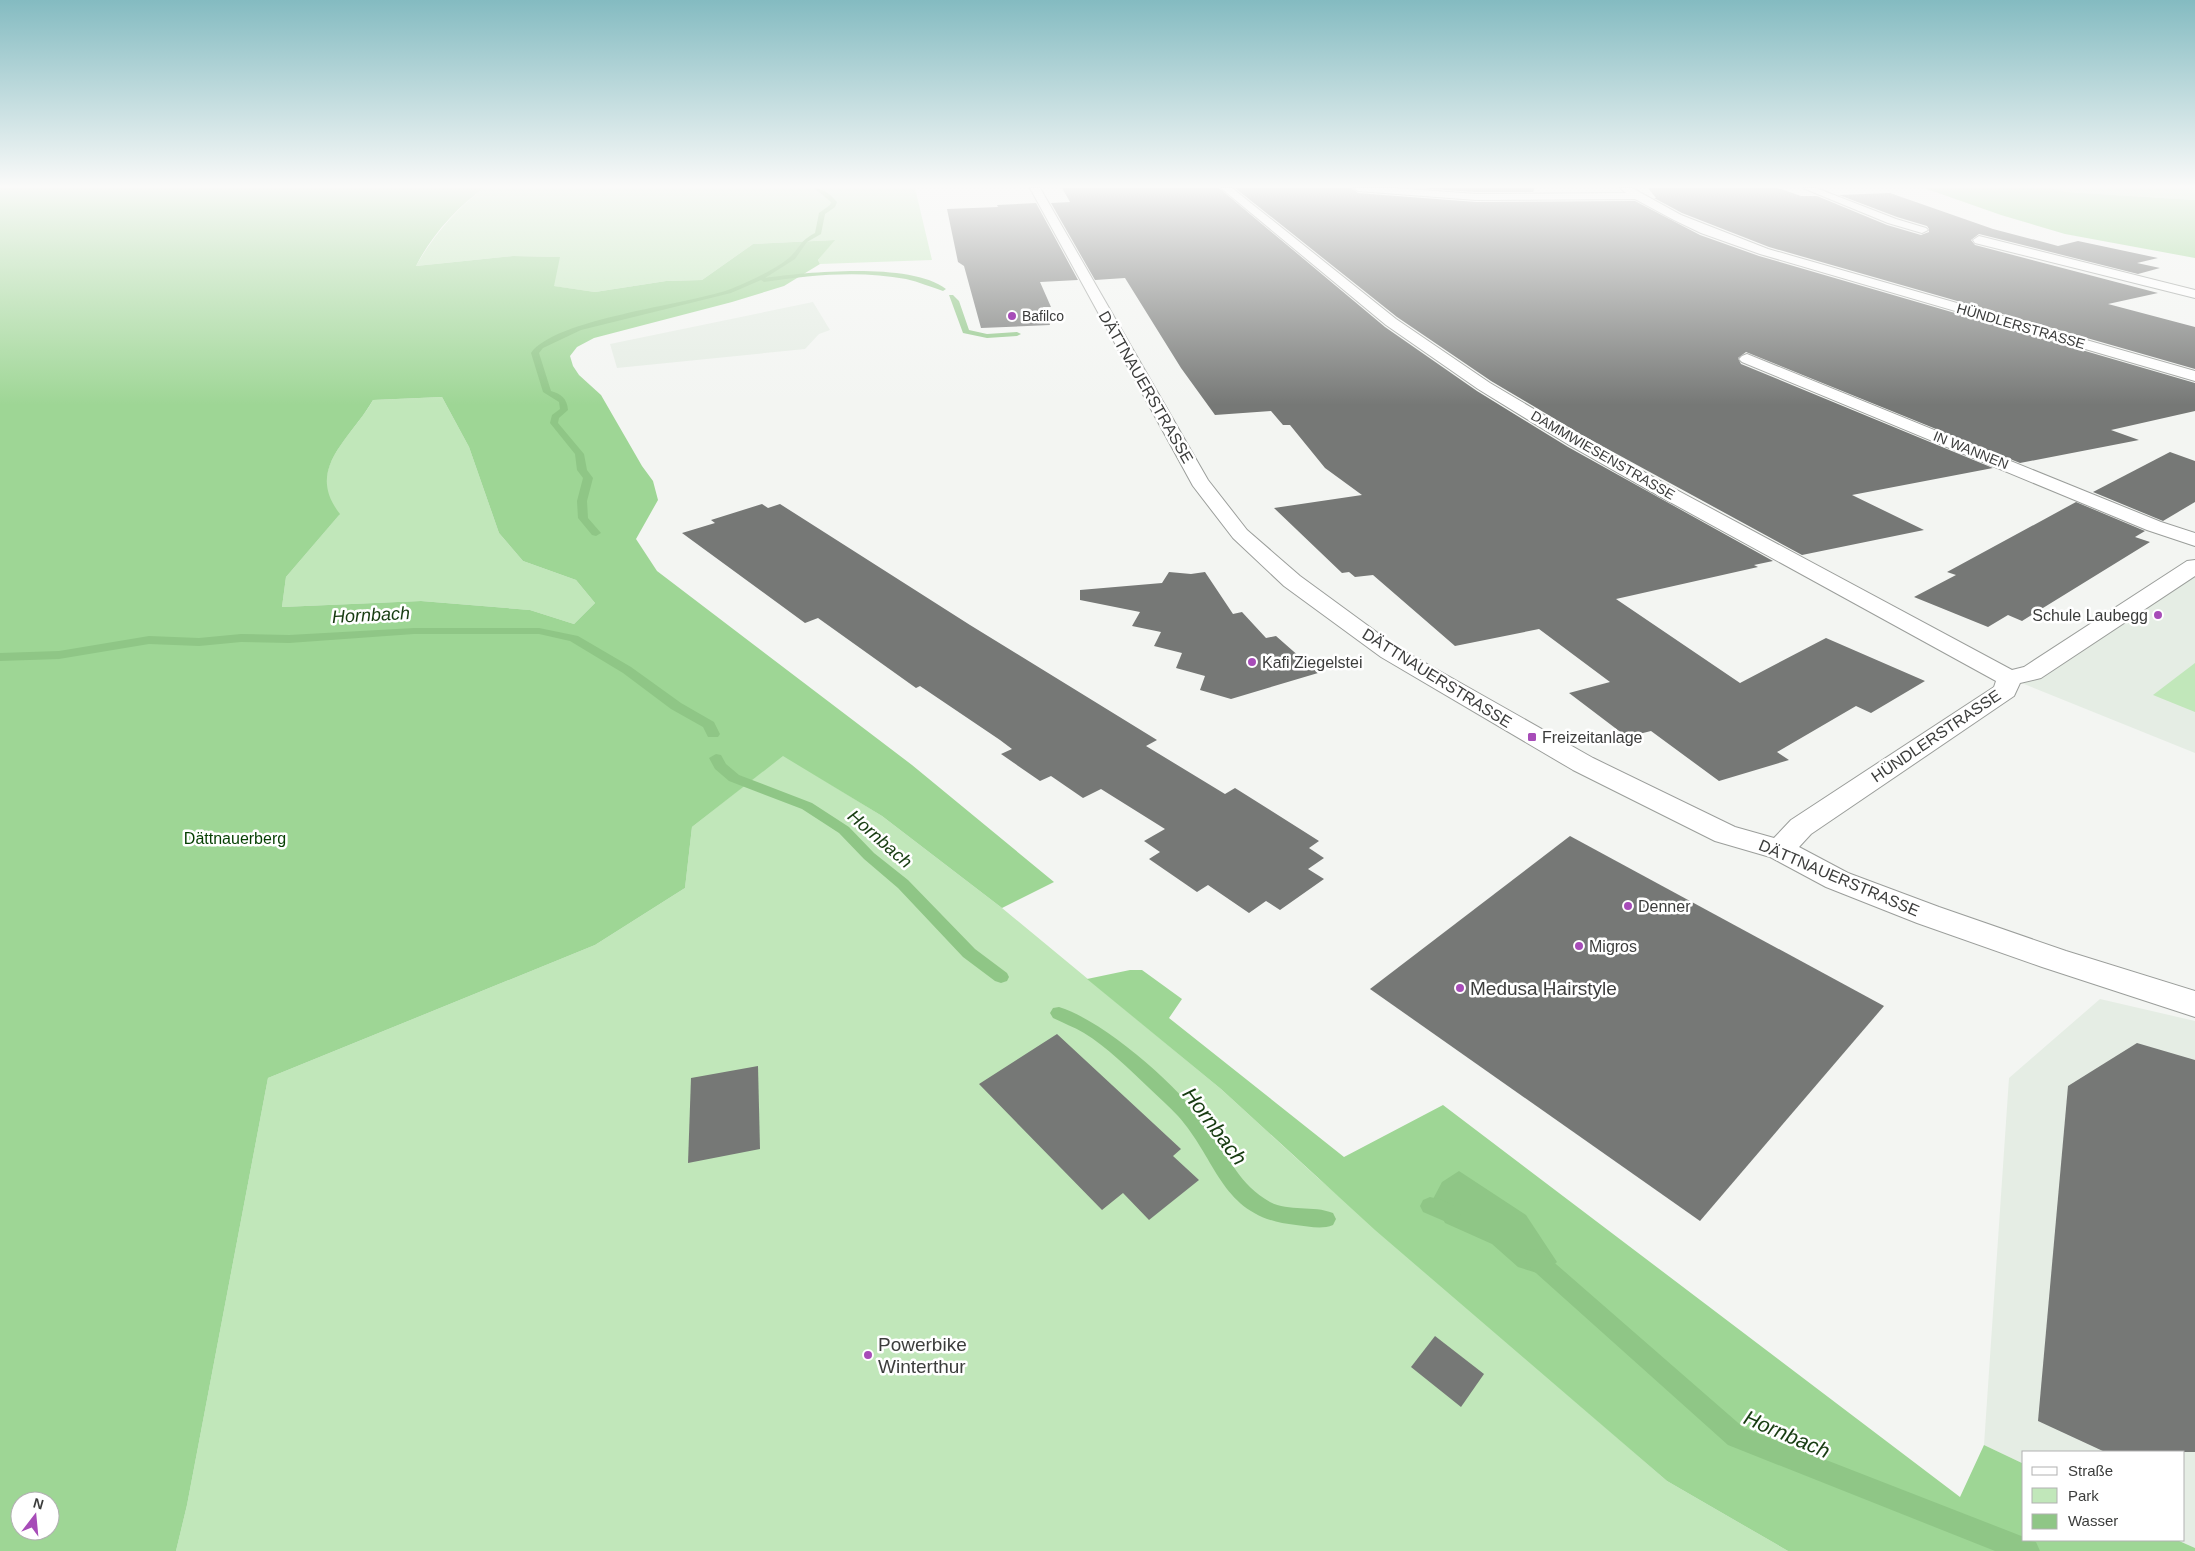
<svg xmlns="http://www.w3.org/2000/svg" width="2195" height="1551" viewBox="0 0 2195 1551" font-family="Arial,sans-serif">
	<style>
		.built { fill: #e5ede4 }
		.green { fill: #c1e7ba }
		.forest { fill: #9ed695; fill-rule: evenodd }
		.water { fill: #8fc686 }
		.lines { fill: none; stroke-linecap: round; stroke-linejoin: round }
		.stream { fill: #8fc686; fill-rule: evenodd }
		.building { fill: #767876 }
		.minor-casing { stroke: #9b9e9b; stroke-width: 2 }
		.minor { fill: #fff; fill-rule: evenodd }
		.poi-dot { fill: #a74cb8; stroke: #fff; stroke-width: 2 }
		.labels { text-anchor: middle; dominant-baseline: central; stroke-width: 5; stroke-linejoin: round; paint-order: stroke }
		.far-poi-label { font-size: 14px; fill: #3c3d3c; stroke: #fff; text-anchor: start }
		.far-street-label { font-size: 14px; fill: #3c3d3c; stroke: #fff }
		.street-label { font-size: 16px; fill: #3c3d3c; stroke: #fff }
		.poi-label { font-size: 16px; fill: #3c3d3c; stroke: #fff; text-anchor: start }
		.park-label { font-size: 16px; fill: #043f00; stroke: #fff }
		.water-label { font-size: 18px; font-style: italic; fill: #173c11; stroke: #fff }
		.near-poi-label { font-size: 19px; fill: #3c3d3c; stroke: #fff; text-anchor: start }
		.near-water-label { font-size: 21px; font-style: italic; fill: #173c11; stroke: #fff }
	</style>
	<rect width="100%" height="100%" fill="#f3f5f2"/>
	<g class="built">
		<polygon points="813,302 830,330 819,334 805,349 617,368 610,344"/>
		<polygon points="2195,566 2195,753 2009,678"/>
		<polygon points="2100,999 2195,1021 2195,1548 2177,1540 2184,1540 2184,1452 2024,1452 2024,1464 1984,1445 2009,1078"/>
	</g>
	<g class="green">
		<path d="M 484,188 L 915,188 L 932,260 L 820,264 L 818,260 L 834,240 L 753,244 L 702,280 L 666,281 L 595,292 L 553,286 L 559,257 L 513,256 L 416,266 C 433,236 456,209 484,188 Z"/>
		<polygon points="2051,188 2182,188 2195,190 2195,200 2067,192"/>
		<path d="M 442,397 L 469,447 L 499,533 L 523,561 L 576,580 L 595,603 L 574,624 L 530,610 L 421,601 L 282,607 L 286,577 L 339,515 C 304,469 351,439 373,400 Z"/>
		<polygon points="2195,663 2195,712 2153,695"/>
		<polygon points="783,755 882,816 1002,908 1221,1089 1318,1178 1667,1481 1788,1551 176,1551 187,1505 268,1078 595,945 685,888 692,827"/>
	</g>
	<g class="forest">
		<path d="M 0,188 L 484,188 C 457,207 431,236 416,266 L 513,256 L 560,257 L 554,286 L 595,292 L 666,281 L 702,280 L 753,244 L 835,240 L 818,260 L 820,264 L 784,286 L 732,302 L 594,338 L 577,347 L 570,356 L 573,366 L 579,375 L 601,395 L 642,466 L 653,481 L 658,500 L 636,539 L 657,571 L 912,765 L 1054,882 L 1002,908 L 882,816 L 783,756 L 692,827 L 685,888 L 595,945 L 268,1078 L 187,1505 L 176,1551 L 0,1551 ZM 442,397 L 469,447 L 499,533 L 523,561 L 576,580 L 595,603 L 574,624 L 530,610 L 421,601 L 282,607 L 286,577 L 340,514 C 304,469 351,439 373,400 ZM 20,1501 L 50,1501 L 50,1531 L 20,1531 Z"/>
		<polygon points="1924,188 2051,188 2067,192 2195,200 2195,258 2065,234 2001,215"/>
		<polygon points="1130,970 1142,970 1182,999 1169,1018 1344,1157 1443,1105 1960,1497 1984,1445 2024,1464 2024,1540 2177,1540 2195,1548 2195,1551 1788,1551 1667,1481 1375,1230 1221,1089 1087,979"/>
	</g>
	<polygon class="water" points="1459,1171 1526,1215 1557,1262 1548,1270 1537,1273 1518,1267 1492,1244 1445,1223 1433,1199 1442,1182"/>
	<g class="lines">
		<g class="stream">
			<path d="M 814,188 C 823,188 831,195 837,202 L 835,207 L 825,214 L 821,234 L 807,242 L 795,259 L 765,278 C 808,272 911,262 946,289 L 943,291 C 931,287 919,282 906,279 C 860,270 810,275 764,282 L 761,280 L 731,293 L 581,330 L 543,348 L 539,353 L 551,391 C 561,394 567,398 568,410 L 559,418 L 558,423 L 584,454 L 587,470 L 593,478 L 587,501 L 588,518 L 601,533 L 596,536 L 592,535 L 578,518 L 577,501 L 583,478 L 577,470 L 575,454 L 550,423 L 552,415 L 560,409 L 559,402 L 543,392 L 531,353 C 555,319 684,305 728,290 C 744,284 779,268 791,256 C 802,245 799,242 815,233 L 819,213 L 830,205 L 831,202 Z"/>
			<polygon points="949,295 953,295 959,301 969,330 987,334 1017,332 1021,334 1017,336 987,338 963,333"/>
			<polygon points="414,628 539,628 578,636 631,667 681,703 714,722 720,734 718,737 708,737 703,727 671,709 623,673 570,641 539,634 414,634 289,643 241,642 199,646 149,644 59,659 0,661 0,653 59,651 149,636 199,638 241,634 289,635"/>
			<polygon points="716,754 721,755 726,764 739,775 812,803 849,827 874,853 908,880 975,949 1007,973 1009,977 1007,981 1001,983 995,981 963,957 898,888 864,859 839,833 802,809 729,781 715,769 709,758"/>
			<path d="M 1059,1007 C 1107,1022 1184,1091 1212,1133 C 1231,1160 1239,1184 1270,1202 C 1289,1212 1313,1205 1333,1213 L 1336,1219 L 1333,1225 C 1321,1230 1308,1226 1296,1225 C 1221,1218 1219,1162 1178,1116 C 1169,1106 1158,1097 1148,1087 C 1128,1068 1107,1047 1084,1033 C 1074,1027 1063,1023 1053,1018 L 1050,1013 L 1053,1008 Z"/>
			<path d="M 1430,1197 C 1441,1199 1456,1204 1461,1215 L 1458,1221 L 1451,1224 L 1423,1212 L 1420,1206 L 1423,1200 Z"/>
			<polygon points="1534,1249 1541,1251 1744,1428 2024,1537 2024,1540 2036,1542 2040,1551 1995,1551 1728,1445 1527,1265 1524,1258 1527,1251"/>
		</g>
	</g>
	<g class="building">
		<polygon points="1062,188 1219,188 1385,327 1477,391 1568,447 1773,561 1754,565 1758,567 1616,599 1740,683 1826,638 1925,681 1871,713 1856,706 1777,752 1789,760 1719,781 1651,731 1627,737 1569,693 1610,682 1539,629 1455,646 1373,575 1355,577 1349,572 1342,573 1274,508 1362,495 1325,468 1290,425 1283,425 1271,411 1215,415 1181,368 1125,278 1095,280 1051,203 1070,202"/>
		<polygon points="1235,188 1351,188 1358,193 1476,202 1635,201 1700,235 1759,256 2195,383 2195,411 2111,430 2139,440 2020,463 1746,352 1738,358 1741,364 1993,468 1852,495 1924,530 1802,555 1582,435 1491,381 1397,317"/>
		<polygon points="1416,188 1535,188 1533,192 1476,192"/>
		<polygon points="1648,188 1778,188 1801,196 1817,196 1887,225 1921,235 1929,232 1929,229 1927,226 1897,217 1839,195 1890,193 1993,229 2047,243 2058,246 2078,241 2158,258 2137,263 2160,268 2138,274 1979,234 1971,240 1975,245 2158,293 2108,304 2195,327 2195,369 1769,247 1682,213 1654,198 1656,198"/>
		<polygon points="1036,203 1078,280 1040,282 1051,307 1043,307 1050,325 981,328 964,266 958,262 947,209 998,207 997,205"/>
		<polygon points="2170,452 2195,461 2195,502 2163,521 2093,492"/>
		<polygon points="2076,502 2145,531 2135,537 2150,542 2022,621 2008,615 1988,627 1914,597 1956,575 1947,572"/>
		<polygon points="762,504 768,508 780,504 970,625 1157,740 1146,746 1225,794 1235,788 1319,841 1309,848 1324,858 1308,869 1324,879 1280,910 1266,901 1249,913 1208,885 1197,892 1149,859 1160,852 1144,841 1165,829 1101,789 1083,798 1051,776 1040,781 1001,754 1012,749 1000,740 920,686 916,688 818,618 805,623 682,533 715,523 711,520"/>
		<polygon points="1169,572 1191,574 1205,572 1233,614 1242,612 1266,638 1276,636 1318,673 1231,699 1200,690 1205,676 1176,668 1182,653 1154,646 1161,632 1132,626 1140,612 1080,600 1080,590 1162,583"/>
		<polygon points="1570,836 1884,1006 1700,1221 1370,989"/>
		<polygon points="1057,1034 1181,1149 1173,1156 1199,1180 1149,1220 1123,1193 1102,1210 979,1084"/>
		<polygon points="2137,1043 2195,1060 2195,1452 2105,1452 2038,1421 2068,1086"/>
		<polygon points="758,1066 760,1149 688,1163 691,1078"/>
		<polygon points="1435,1336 1484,1374 1461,1407 1411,1367"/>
	</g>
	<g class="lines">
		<g class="minor-casing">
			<g id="minor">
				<polygon points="1030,188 1040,188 1208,480 1247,530 1300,576 1397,647 1593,758 1735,827 1774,838 1791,820 1994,687 1996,681 1659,496 1569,445 1478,389 1386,325 1221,188 1232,188 1396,319 1490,383 1581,437 1673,488 2012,670 2024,667 2187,561 2195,560 2195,576 2041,678 2020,683 2014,696 1811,834 1799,847 1848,873 1939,907 2066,951 2195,991 2195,1017 2042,967 1917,923 1826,887 1770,857 1715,841 1573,770 1381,657 1284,586 1233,538 1193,486"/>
				<polygon points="1353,188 1395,188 1476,194 1626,193 1620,188 1632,188 1681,215 1768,249 2195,371 2195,381 1760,254 1701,233 1674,220 1635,199 1476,200 1358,191"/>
				<polygon points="1803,188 1816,188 1896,219 1926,228 1928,230 1922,233 1888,223"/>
				<polygon points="1979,236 2195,290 2195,298 1975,243 1973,240"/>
				<polygon points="1747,354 2161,522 2195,533 2195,546 2147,530 1742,362 1739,359 1742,356"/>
			</g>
		</g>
		<use href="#minor" class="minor"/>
	</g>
	<linearGradient id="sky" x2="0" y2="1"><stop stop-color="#84bbc1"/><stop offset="0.46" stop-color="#fafaf9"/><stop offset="1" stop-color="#fafaf9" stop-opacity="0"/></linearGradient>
	<rect width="2195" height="405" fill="url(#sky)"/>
	<g class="poi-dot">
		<circle cx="1012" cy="316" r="5"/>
		<circle cx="2158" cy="615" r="5"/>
		<circle cx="1252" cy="662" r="5"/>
		<rect x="1527" y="732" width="10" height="10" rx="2.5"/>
		<circle cx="1628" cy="906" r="5"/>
		<circle cx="1579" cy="946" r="5"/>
		<circle cx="1460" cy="988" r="5"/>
		<circle cx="868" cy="1355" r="5"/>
	</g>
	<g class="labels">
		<g class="far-poi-label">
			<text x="1022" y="316">Bafilco</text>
		</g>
		<g class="far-street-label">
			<text transform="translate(2021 326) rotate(16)">HÜNDLERSTRASSE</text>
			<text transform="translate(1971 450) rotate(22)">IN WANNEN</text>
			<text transform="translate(1603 455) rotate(30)">DAMMWIESENSTRASSE</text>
		</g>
		<g class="street-label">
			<text transform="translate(1146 387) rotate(60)">DÄTTNAUERSTRASSE</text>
			<text transform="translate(1437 678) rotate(32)">DÄTTNAUERSTRASSE</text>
			<text transform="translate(1936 736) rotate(-34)">HÜNDLERSTRASSE</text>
			<text transform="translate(1839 878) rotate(23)">DÄTTNAUERSTRASSE</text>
		</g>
		<g class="poi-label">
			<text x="2148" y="615" text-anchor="end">Schule Laubegg</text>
			<text x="1262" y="662">Kafi Ziegelstei</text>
			<text x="1542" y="737">Freizeitanlage</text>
			<text x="1638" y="906">Denner</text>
			<text x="1589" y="946">Migros</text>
		</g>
		<g class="park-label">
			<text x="235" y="838">Dättnauerberg</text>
		</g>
		<g class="water-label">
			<text transform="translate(371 615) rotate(-3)">Hornbach</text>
			<text transform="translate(880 839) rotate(41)">Hornbach</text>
		</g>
		<g class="near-poi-label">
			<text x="1470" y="988">Medusa Hairstyle</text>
			<text x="878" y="1344">Powerbike<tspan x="878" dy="22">Winterthur</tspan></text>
		</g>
		<g class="near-water-label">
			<text transform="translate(1215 1126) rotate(53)">Hornbach</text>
			<text transform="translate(1787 1434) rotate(23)">Hornbach</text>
		</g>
	</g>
	<rect x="2022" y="1451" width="162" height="90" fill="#ffffff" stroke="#b1b1b1"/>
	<rect x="2032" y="1467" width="25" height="8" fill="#ffffff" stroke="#b1b1b1"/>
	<text x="2068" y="1476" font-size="15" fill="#3c3d3c">Straße</text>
	<rect x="2032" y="1488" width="25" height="15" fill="#c1e7ba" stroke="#b1b1b1"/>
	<text x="2068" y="1501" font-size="15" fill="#3c3d3c">Park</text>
	<rect x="2032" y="1514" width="25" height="15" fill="#8fc686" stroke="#b1b1b1"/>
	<text x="2068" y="1526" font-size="15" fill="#3c3d3c">Wasser</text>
	<g transform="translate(35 1516) rotate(16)"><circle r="24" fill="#ffffff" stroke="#b1b1b1"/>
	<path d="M0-4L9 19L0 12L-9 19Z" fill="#a74cb8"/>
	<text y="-8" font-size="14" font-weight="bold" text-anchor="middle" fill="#3c3d3c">N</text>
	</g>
</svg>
